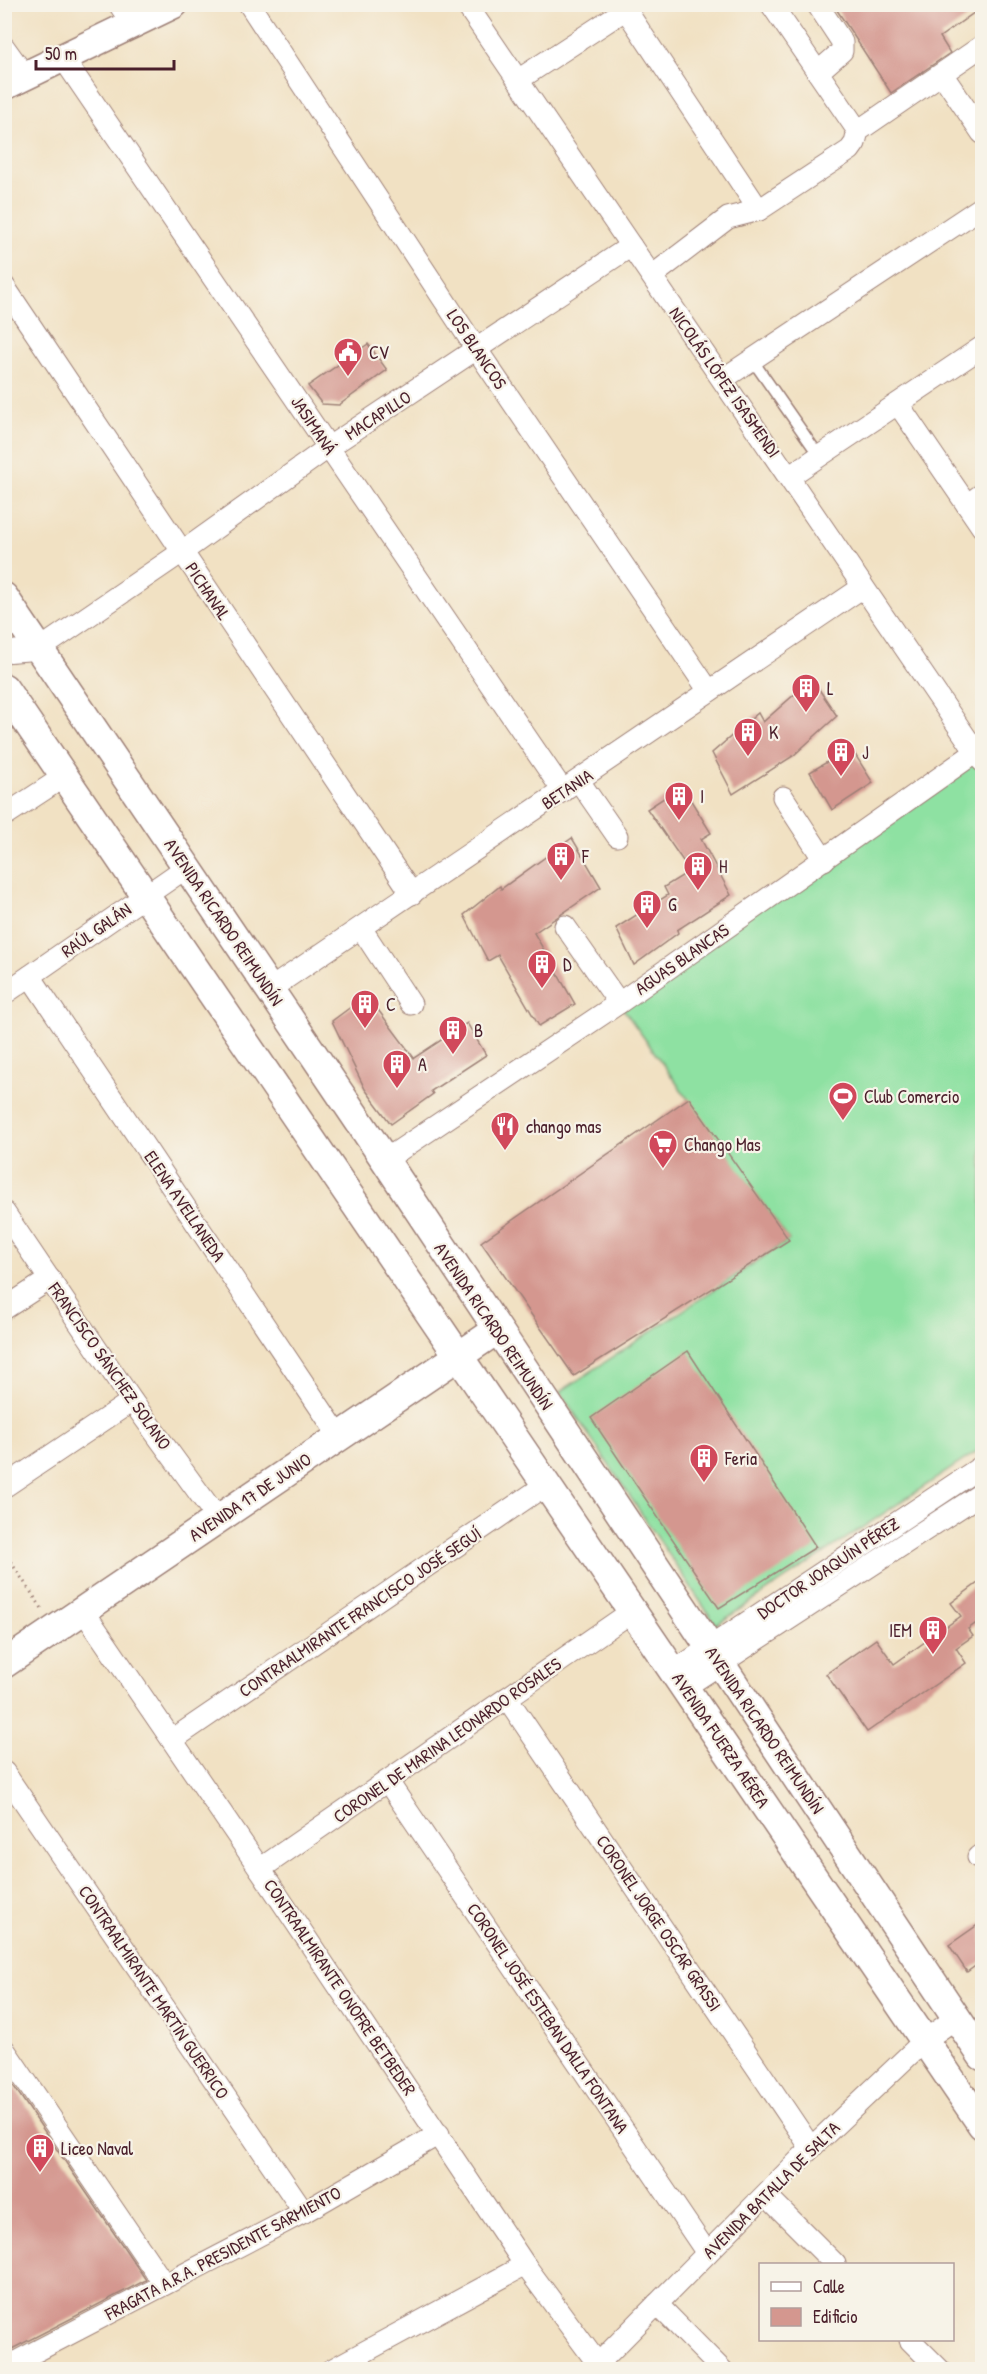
<svg xmlns="http://www.w3.org/2000/svg" width="987" height="2374" viewBox="0 0 987 2374" font-family="'Patrick Hand',sans-serif">
	<style>
		.garden { fill: #8ee1a2; stroke: #6c8066; stroke-width: 1.5 }
		.building { fill: #d4978f }
		.lines { fill: none; stroke-linecap: round; stroke-linejoin: round }
		.lane-casing { stroke: #9e8077; stroke-width: 13 }
		.street-casing { stroke: #9e8077; stroke-width: 23 }
		.secondary-casing { stroke: #9e8077; stroke-width: 31 }
		.path { stroke: #9e8077; stroke-width: 3; stroke-dasharray: 1.5 4.5; stroke-linecap: butt }
		.lane { stroke: #fff; stroke-width: 10 }
		.street { stroke: #fff; stroke-width: 21 }
		.secondary { stroke: #fff; stroke-width: 28 }
		.labels { text-anchor: middle; dominant-baseline: central; stroke-width: 4.5; stroke-linejoin: round; paint-order: stroke }
		.street-label { font-size: 18px; fill: #4a1f2b; stroke: #f7f3e8 }
		.poi-label { font-size: 18px; fill: #4a1f2b; stroke: #f7f3e8; text-anchor: start }
	</style>
	<rect width="100%" height="100%" fill="#f7f3e8"/>
	<filter id="ink" filterUnits="userSpaceOnUse"><feTurbulence type="fractalNoise" baseFrequency=".0167" numOctaves="2"/><feDisplacementMap in="SourceGraphic" scale="12" xChannelSelector="R" yChannelSelector="G"/><feConvolveMatrix kernelMatrix="1 2 1 2 8 2 1 2 1" color-interpolation-filters="sRGB"/></filter>
	<filter id="wash" filterUnits="userSpaceOnUse"><feTurbulence type="fractalNoise" baseFrequency=".008" numOctaves="4" result="noise"/><feDisplacementMap in="SourceGraphic" scale="24" xChannelSelector="R" yChannelSelector="G"/><feGaussianBlur stdDeviation="1.35" result="paint"/><feColorMatrix in="noise" values="0 0 0 0 0 0 0 0 0 0 0 0 0 0 0 0 0 1.4 0 .05"/><feComposite in="paint" operator="in"/></filter>
	<g filter="url(#wash)">
		<rect width="100%" height="100%" fill="#f1e1c3"/>
		<polygon class="garden" points="976,752 982,762 982,1448 716,1625 560,1392 789,1240 619,1003"/>
		<g id="blocks">
			<g class="building">
				<polygon points="833,4 982,4 982,7 940,37 950,53 891,93"/>
				<polygon points="368,344 387,370 339,405 322,404 308,386"/>
				<polygon points="812,679 837,716 793,756 733,794 712,753 758,713 763,722"/>
				<polygon points="851,748 873,783 832,810 810,772"/>
				<polygon points="682,786 711,833 701,839 731,895 677,930 678,933 634,965 616,928 668,895 664,887 690,871 647,809"/>
				<polygon points="572,838 601,887 534,933 575,1004 539,1026 498,955 488,961 464,915 500,886 501,889"/>
				<polygon points="367,995 414,1058 467,1023 486,1055 431,1091 433,1094 391,1124 365,1089 332,1021"/>
				<polygon points="689,1098 789,1240 574,1376 481,1242"/>
				<polygon points="688,1351 816,1547 719,1608 591,1418"/>
				<polygon points="982,1580 982,1619 968,1629 973,1636 956,1648 966,1663 867,1732 826,1674 876,1639 894,1664 961,1616 951,1603"/>
				<polygon points="982,1922 982,1961 967,1972 949,1945"/>
				<polygon points="4,2072 146,2280 4,2353"/>
			</g>
		</g>
	</g>
	<g filter="url(#ink)">
		<use href="#blocks" fill-opacity="0" stroke="#9e8077" stroke-width="1.5"/>
		<g class="lines">
			<g class="lane-casing">
				<polyline id="lane" points="753,361 820,457"/>
			</g>
			<g class="street-casing">
				<g id="street">
					<polyline points="119,4 132,24"/>
					<polyline points="249,4 477,350 709,691"/>
					<polyline points="466,4 982,761"/>
					<polyline points="771,4 858,131"/>
					<polyline points="817,4 842,42 842,51 818,72"/>
					<polyline points="626,10 759,210"/>
					<polyline points="4,47 25,76"/>
					<polyline points="63,58 563,791"/>
					<polyline points="942,74 982,133"/>
					<polyline points="518,80 634,4"/>
					<polyline points="652,276 728,218 759,210 850,150 855,143 858,131 982,46"/>
					<polyline points="4,286 412,894"/>
					<polyline points="723,379 982,207"/>
					<polyline points="898,404 982,527"/>
					<polyline points="790,476 982,347"/>
					<polyline points="967,505 982,494"/>
					<polyline points="4,652 40,649 182,552 329,447 631,246"/>
					<polyline points="579,781 617,836"/>
					<polyline points="783,797 824,860"/>
					<polyline points="4,816 65,776"/>
					<polyline points="565,926 619,1003"/>
					<polyline points="361,928 411,1004"/>
					<polyline points="30,976 339,1436"/>
					<polyline points="270,989 863,587"/>
					<polyline points="4,994 187,867"/>
					<polyline points="385,1160 619,1003 976,752"/>
					<polyline points="4,1212 132,1401 218,1519"/>
					<polyline points="4,1309 50,1279"/>
					<polyline points="4,1487 132,1401"/>
					<polyline points="83,1610 260,1869 525,2265 598,2364"/>
					<polyline points="674,1671 982,1466"/>
					<polyline points="685,1687 982,1493"/>
					<polyline points="507,1698 811,2148"/>
					<polyline points="172,1740 547,1484"/>
					<polyline points="4,1772 304,2212"/>
					<polyline points="388,1782 707,2253"/>
					<polyline points="978,1857 982,1854"/>
					<polyline points="260,1869 634,1610"/>
					<polyline points="4,2049 164,2284"/>
					<polyline points="766,2195 835,2264"/>
					<polyline points="657,2304 722,2370"/>
					<polyline points="910,2340 940,2370"/>
					<polyline points="4,2368 304,2212 439,2134"/>
					<polyline points="331,2370 525,2265"/>
					<polyline points="592,2370 811,2148 925,2040 956,2018"/>
				</g>
			</g>
			<g class="secondary-casing">
				<g id="secondary">
					<polyline points="4,86 174,4"/>
					<polyline points="4,597 385,1160 982,2056"/>
					<polyline points="4,688 982,2125"/>
					<polyline points="4,1664 497,1330"/>
				</g>
			</g>
			<polyline class="path" points="4,1552 43,1610"/>
			<use href="#lane" class="lane"/>
			<use href="#street" class="street"/>
			<use href="#secondary" class="secondary"/>
		</g>
	</g>
	<defs>
		<g id="civic-pin" transform="scale(1.5)"><path d="M0 17L-7.5 6A9.5 9.5 0 1 1 7.5 6Z" fill="#d1495b" stroke="#f7f3e8"/><path d="M-.6-6.5H3V-4.5H.6V-3L4-1V1h2V6H-6V1h2V-1L-.6-3ZM-1.2 2.5V6h2.4V2.5Z" fill="#fff"/></g>
		<g id="building-pin" transform="scale(1.5)"><path d="M0 17L-7.5 6A9.5 9.5 0 1 1 7.5 6Z" fill="#d1495b" stroke="#f7f3e8"/><path d="M-4-6H4V6H1V3H-1V6H-4ZM-2.5-4.3h1.7v1.8h-1.7ZM.8-4.3h1.7v1.8H.8ZM-2.5-1h1.7V.8h-1.7ZM.8-1h1.7V.8H.8Z" fill="#fff"/></g>
		<g id="stadium-pin" transform="scale(1.5)"><path d="M0 17L-7.5 6A9.5 9.5 0 1 1 7.5 6Z" fill="#d1495b" stroke="#f7f3e8"/><path d="M0-5a6.5 5 0 1 0 0 10a6.5 5 0 1 0 0-10ZM-3.5-1.8h7v3.6h-7Z" fill="#fff"/></g>
		<g id="restaurant-pin" transform="scale(1.5)"><path d="M0 17L-7.5 6A9.5 9.5 0 1 1 7.5 6Z" fill="#d1495b" stroke="#f7f3e8"/><path d="M-5-6h1v4h1v-4h1v4h1v-4h1v5L-1.5 .5V6h-2V.5L-5-1ZM5-6V6H3V1.5H1.5Q1.5-4 5-6Z" fill="#fff"/></g>
		<g id="supermarket-pin" transform="scale(1.5)"><path d="M0 17L-7.5 6A9.5 9.5 0 1 1 7.5 6Z" fill="#d1495b" stroke="#f7f3e8"/><path d="M-6-5.5h2.5l.6 2H6L4.5 2H-2.5L-4.4-4H-6ZM-1.5 3.2a1.3 1.3 0 1 0 .1 0ZM3 3.2a1.3 1.3 0 1 0 .1 0Z" fill="#fff"/></g>
	</defs>
	<g fill-rule="evenodd">
		<use href="#civic-pin" x="348" y="352"/>
		<use href="#building-pin" x="806" y="688"/>
		<use href="#building-pin" x="748" y="732"/>
		<use href="#building-pin" x="841" y="752"/>
		<use href="#building-pin" x="679" y="796"/>
		<use href="#building-pin" x="561" y="856"/>
		<use href="#building-pin" x="698" y="866"/>
		<use href="#building-pin" x="647" y="904"/>
		<use href="#building-pin" x="542" y="964"/>
		<use href="#building-pin" x="365" y="1004"/>
		<use href="#building-pin" x="453" y="1030"/>
		<use href="#building-pin" x="397" y="1064"/>
		<use href="#stadium-pin" x="843" y="1096"/>
		<use href="#restaurant-pin" x="505" y="1126"/>
		<use href="#supermarket-pin" x="663" y="1144"/>
		<use href="#building-pin" x="704" y="1458"/>
		<use href="#building-pin" x="933" y="1630"/>
		<use href="#building-pin" x="40" y="2148"/>
	</g>
	<g class="labels">
		<g class="street-label">
			<text transform="translate(477 349) rotate(56)">LOS BLANCOS</text>
			<text transform="translate(725 382) rotate(55)">NICOLÁS LÓPEZ ISASMENDI</text>
			<text transform="translate(378 415) rotate(-33)">MACAPILLO</text>
			<text transform="translate(314 425) rotate(56)">JASIMANÁ</text>
			<text transform="translate(208 591) rotate(56)">PICHANAL</text>
			<text transform="translate(567 789) rotate(-34)">BETANIA</text>
			<text transform="translate(224 922) rotate(56)">AVENIDA RICARDO REIMUNDÍN</text>
			<text transform="translate(96 930) rotate(-35)">RAÚL GALÁN</text>
			<text transform="translate(682 959) rotate(-35)">AGUAS BLANCAS</text>
			<text transform="translate(185 1206) rotate(56)">ELENA AVELLANEDA</text>
			<text transform="translate(494 1326) rotate(56)">AVENIDA RICARDO REIMUNDÍN</text>
			<text transform="translate(110 1366) rotate(55)">FRANCISCO SÁNCHEZ SOLANO</text>
			<text transform="translate(250 1497) rotate(-34)">AVENIDA 17 DE JUNIO</text>
			<text transform="translate(828 1568) rotate(-34)">DOCTOR JOAQUÍN PÉREZ</text>
			<text transform="translate(360 1612) rotate(-34)">CONTRAALMIRANTE FRANCISCO JOSÉ SEGUÍ</text>
			<text transform="translate(765 1730) rotate(56)">AVENIDA RICARDO REIMUNDÍN</text>
			<text transform="translate(447 1740) rotate(-35)">CORONEL DE MARINA LEONARDO ROSALES</text>
			<text transform="translate(721 1740) rotate(56)">AVENIDA FUERZA AÉREA</text>
			<text transform="translate(659 1923) rotate(56)">CORONEL JORGE OSCAR GRASSI</text>
			<text transform="translate(340 1987) rotate(56)">CONTRAALMIRANTE ONOFRE BETBEDER</text>
			<text transform="translate(154 1992) rotate(56)">CONTRAALMIRANTE MARTÍN GUERRICO</text>
			<text transform="translate(548 2018) rotate(56)">CORONEL JOSÉ ESTEBAN DALLA FONTANA</text>
			<text transform="translate(771 2190) rotate(-45)">AVENIDA BATALLA DE SALTA</text>
			<text transform="translate(223 2253) rotate(-28)">FRAGATA A.R.A. PRESIDENTE SARMIENTO</text>
		</g>
		<g class="poi-label">
			<text x="369" y="352">CV</text>
			<text x="827" y="688">L</text>
			<text x="769" y="732">K</text>
			<text x="862" y="752">J</text>
			<text x="700" y="796">I</text>
			<text x="582" y="856">F</text>
			<text x="719" y="866">H</text>
			<text x="668" y="904">G</text>
			<text x="563" y="964">D</text>
			<text x="386" y="1004">C</text>
			<text x="474" y="1030">B</text>
			<text x="418" y="1064">A</text>
			<text x="864" y="1096">Club Comercio</text>
			<text x="526" y="1126">chango mas</text>
			<text x="684" y="1144">Chango Mas</text>
			<text x="725" y="1458">Feria</text>
			<text x="912" y="1630" text-anchor="end">IEM</text>
			<text x="61" y="2148">Liceo Naval</text>
		</g>
	</g>
	<rect width="987" height="2374" fill="none" stroke="#f7f3e8" stroke-width="24"/>
	<rect x="759" y="2263" width="195" height="78" fill="#f7f3e8" stroke="#b29e9c" stroke-width="1.5"/>
	<rect x="771" y="2282" width="30" height="9" fill="#ffffff" stroke="#b29e9c" stroke-width="1.5"/>
	<text x="813" y="2293" font-size="18" fill="#4a1f2b">Calle</text>
	<rect x="771" y="2308" width="30" height="18" fill="#d4978f" stroke="#b29e9c" stroke-width="1.5"/>
	<text x="813" y="2323" font-size="18" fill="#4a1f2b">Edificio</text>
	<path d="M36 60v9h138v-9" fill="none" stroke="#4a1f2b" stroke-width="3"/>
	<text x="45" y="60" font-size="18" fill="#4a1f2b" stroke="#f7f3e8" stroke-width="4.5" paint-order="stroke">50 m</text>
</svg>
